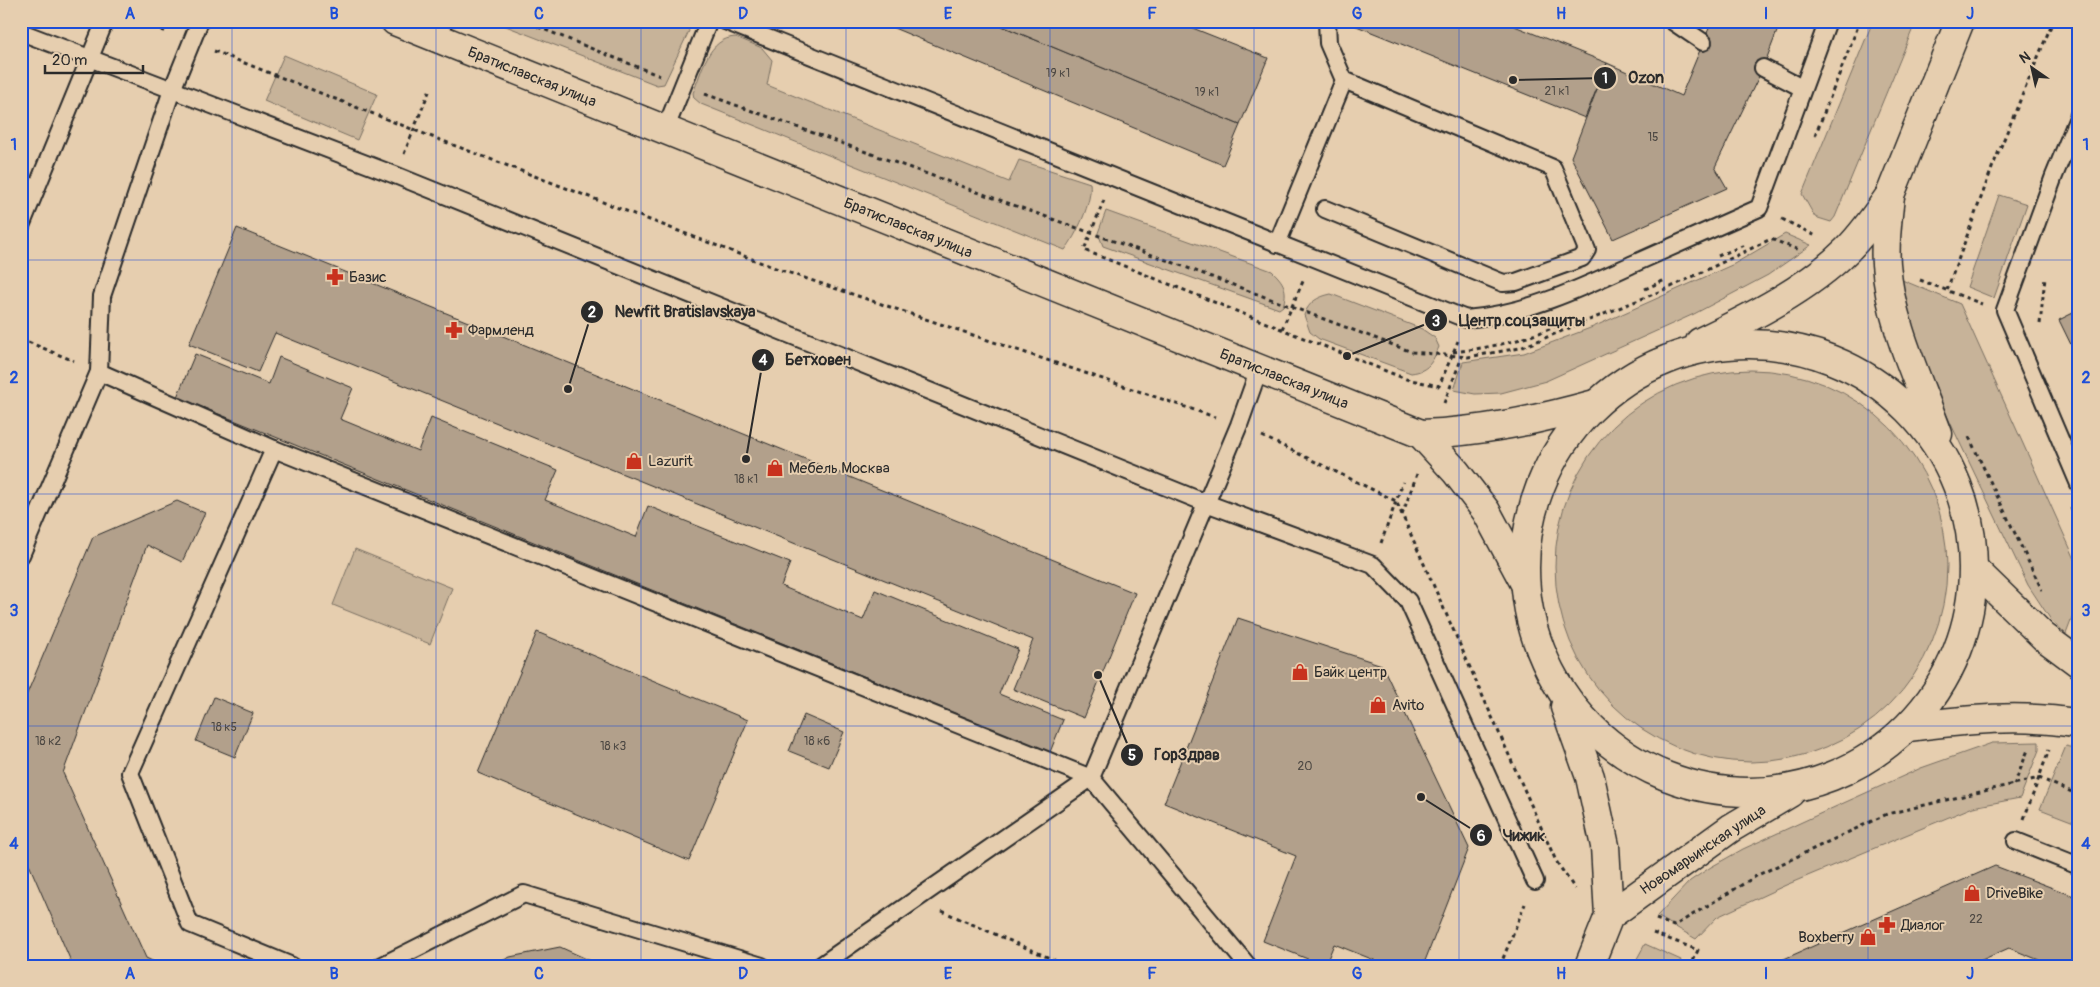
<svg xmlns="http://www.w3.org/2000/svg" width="2100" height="987" viewBox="0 0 2100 987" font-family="Pangolin,sans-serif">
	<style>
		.green { fill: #c7b399; stroke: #796f62 }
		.building { fill: #b2a08b; stroke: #2b2b2b }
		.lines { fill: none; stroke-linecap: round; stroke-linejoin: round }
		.lane-casing { stroke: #2b2b2b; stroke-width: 20 }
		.secondary-casing { stroke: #2b2b2b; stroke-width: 31 }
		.path { stroke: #2b2b2b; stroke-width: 3; stroke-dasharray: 4 4; stroke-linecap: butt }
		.lane { stroke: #e6ceaf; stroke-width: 16 }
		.secondary { stroke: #e6ceaf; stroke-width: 28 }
		.grid { fill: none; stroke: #1d4ed8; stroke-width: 1; stroke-opacity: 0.55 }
		.labels { text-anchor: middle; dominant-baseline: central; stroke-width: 4; stroke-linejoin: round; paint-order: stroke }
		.number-label { font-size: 12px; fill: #4d4843 }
		.street-label { font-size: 15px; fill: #2b2b2b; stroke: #e6ceaf }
		.poi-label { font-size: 15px; fill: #2b2b2b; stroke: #e6ceaf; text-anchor: start }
		.leader { fill: none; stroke: #2b2b2b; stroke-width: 2 }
		.callout-dot { fill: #2b2b2b; stroke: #e6ceaf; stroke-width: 2 }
		.mark-label { font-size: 15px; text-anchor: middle; font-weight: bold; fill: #fff }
		.callout-label { font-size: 16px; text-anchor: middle; font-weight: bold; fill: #2b2b2b; stroke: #e6ceaf; stroke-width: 4; stroke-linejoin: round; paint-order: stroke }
		.neatline { fill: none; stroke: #1d4ed8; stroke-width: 2 }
		.grid-label { font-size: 16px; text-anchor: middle; font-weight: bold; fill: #1d4ed8 }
	</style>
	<rect width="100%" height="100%" fill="#e6ceaf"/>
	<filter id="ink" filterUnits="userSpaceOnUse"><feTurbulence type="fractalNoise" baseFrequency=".02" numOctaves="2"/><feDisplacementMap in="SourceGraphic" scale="10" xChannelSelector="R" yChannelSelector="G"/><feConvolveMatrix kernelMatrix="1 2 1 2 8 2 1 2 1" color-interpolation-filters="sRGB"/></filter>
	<g filter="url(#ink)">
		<g class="green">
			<polygon points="493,21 618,21 628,25 629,21 685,21 689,31 664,84 657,85"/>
			<polygon points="1873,21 1916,21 1835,217 1831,222 1815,217 1802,194"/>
			<path d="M 736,37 L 762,48 L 772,60 L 767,85 L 1009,182 L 1019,160 L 1090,183 C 1093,201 1076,236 1065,250 L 701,104 L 694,98 L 693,93 C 702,71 708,38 736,37 Z"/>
			<polygon points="284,55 377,94 357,140 264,101"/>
			<polygon points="1999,195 2027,204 1994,298 1967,287"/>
			<path d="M 1106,211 L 1272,271 C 1284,282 1288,290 1283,306 L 1279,309 L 1103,246 L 1098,233 Z"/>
			<polygon points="1785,234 1811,245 1768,275 1694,314 1546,381 1501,393 1475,394 1454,390 1463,362 1524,353 1593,327 1734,264"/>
			<polygon points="1902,280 1960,304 2079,568 2079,600 2066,634 2051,620 2028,585 1937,395 1918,351"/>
			<path d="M 1331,294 L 1422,329 L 1435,338 L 1439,347 C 1432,362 1429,371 1411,373 L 1319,339 L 1310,332 L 1304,315 C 1309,302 1317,297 1331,294 Z"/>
			<circle cx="1751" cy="566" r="196"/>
			<polygon points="355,549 452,588 430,644 333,605"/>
			<polygon points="2039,742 2039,750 2020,798 1973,807 1786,885 1717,917 1696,939 1657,916 1690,881 1711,867 1743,849 1826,811 1921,768 1992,743"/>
			<polygon points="2066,746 2079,749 2079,824 2040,809"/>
			<polygon points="1645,944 1681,960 1679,966 1633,966"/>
		</g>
		<g class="building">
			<polygon points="877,21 990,21 1240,125 1223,165"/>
			<polygon points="990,21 1175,21 1268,58 1240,125"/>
			<polygon points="1356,21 1502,21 1607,63 1585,118 1354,25"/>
			<polygon points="1712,21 1781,21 1763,68 1715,167 1727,188 1613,239 1571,157 1607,63 1681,96"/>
			<polygon points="237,228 1135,593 1084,718 1013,689 1033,640 275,333 258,372 189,344"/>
			<polygon points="2079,295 2079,361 2059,320 2073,313"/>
			<polygon points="195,354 269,384 279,357 353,388 340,419 418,451 431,418 558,470 545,500 636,537 648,506 790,563 781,586 863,620 875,590 1018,649 999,694 1063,720 1050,752 177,397"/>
			<polygon points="177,501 205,513 182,562 147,545 63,773 146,958 163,966 73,966 21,846 21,708 93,537"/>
			<polygon points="1238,618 1382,665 1469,848 1423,966 1389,966 1334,944 1325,966 1263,941 1296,856 1164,803"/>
			<polygon points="537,632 748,720 689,861 478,773"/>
			<polygon points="214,697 253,713 235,757 196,741"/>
			<polygon points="804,715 844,732 829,767 789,751"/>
			<polygon points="1995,866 2079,898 2079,966 2054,966 2009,948 1968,966 1768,966"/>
			<polygon points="560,947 602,966 492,966 510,957"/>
		</g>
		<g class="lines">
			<g class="lane-casing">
				<g id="lane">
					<polyline points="200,21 172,90 102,296 99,372 274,449 130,773 190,924 292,966"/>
					<path d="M 725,21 L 1466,319 C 1526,314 1579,289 1633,264 C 1675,245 1717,227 1759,208 L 1828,21"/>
					<polyline points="1672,21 1703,42"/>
					<polyline points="21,32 395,175 1206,503 1373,565 1408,601 1535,881"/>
					<polyline points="1763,68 1802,88"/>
					<polyline points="2079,115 2054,176 2005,310 2079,484"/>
					<polyline points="665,130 709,21"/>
					<polyline points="1325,209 1503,283 1516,282 1582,258 1587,250 1553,168 1344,80"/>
					<polyline points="21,226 105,21"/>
					<polyline points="1277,244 1344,80 1328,43 1327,21"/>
					<polyline points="274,449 1091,778 1239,425 1259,369"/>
					<polyline points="21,555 99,372"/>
					<polyline points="2016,841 2079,866"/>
					<polyline points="381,966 524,894 762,966"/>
					<polyline points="820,966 1091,778 1248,966"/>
				</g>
			</g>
			<g class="secondary-casing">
				<g id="secondary">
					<path d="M 395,21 L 1421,434 C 1481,432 1537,420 1595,404"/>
					<path d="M 1890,195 C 1888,218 1884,241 1886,264 C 1890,323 1918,379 1938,434"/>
					<path d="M 1700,342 C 1750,318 1808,289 1847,250 C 1863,234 1877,214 1890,195 L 1960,21"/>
					<circle cx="1749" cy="568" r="224"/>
					<polyline points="1421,434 1456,472 1486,511 1524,582"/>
					<polyline points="1974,569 2044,637 2079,663"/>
					<polyline points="1565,707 1590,777 1605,846 1609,916 1589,966"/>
					<path d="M 1908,727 C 1965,720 2022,713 2079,724"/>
					<polyline points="1609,916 1731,828 1790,793"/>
				</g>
			</g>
			<g class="path">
				<polyline points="139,21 168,33"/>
				<polyline points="523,21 660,76"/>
				<polyline points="214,51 414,130 778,269 1215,417"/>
				<polyline points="705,94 1169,261 1412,352 1468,357 1520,348 1671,287 1771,239 1799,250"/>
				<polyline points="1815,136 1860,21"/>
				<polyline points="404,154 430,89"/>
				<polyline points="1104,200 1084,250 1406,379 1439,386 1458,341"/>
				<polyline points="1782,219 1816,236"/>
				<polyline points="1718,256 1747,244"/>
				<polyline points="1920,280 1982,304"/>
				<polyline points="1645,289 1665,280"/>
				<polyline points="1947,290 1992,168 2053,21"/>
				<polyline points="2040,324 2045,278"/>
				<polyline points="1282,329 1304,279"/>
				<polyline points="21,339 74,361"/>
				<path d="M 1453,352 C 1488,348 1522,341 1554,327"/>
				<polyline points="1444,403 1462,357"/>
				<polyline points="1262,436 1396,501 1556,861 1575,889"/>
				<polyline points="1969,437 2042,590"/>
				<polyline points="2071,508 2079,526"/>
				<polyline points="1402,515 1417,474"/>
				<polyline points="1381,543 1403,482"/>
				<polyline points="2014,785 2028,750"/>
				<polyline points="2024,819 2049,750"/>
				<polyline points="942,911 1068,966"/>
				<polyline points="1656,919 1674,926 1758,875 1887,814 2039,778 2079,795"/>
				<polyline points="1653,933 1698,950 1691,966"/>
				<polyline points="1500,966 1525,904"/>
			</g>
			<use href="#lane" class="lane"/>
			<use href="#secondary" class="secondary"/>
		</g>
	</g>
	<path class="grid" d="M 232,21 L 232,966M 436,21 L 436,966M 641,21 L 641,966M 846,21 L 846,966M 1050,21 L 1050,966M 1254,21 L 1254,966M 1459,21 L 1459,966M 1664,21 L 1664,966M 1868,21 L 1868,966M 21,260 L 2079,260M 21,494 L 2079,494M 21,726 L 2079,726"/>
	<defs>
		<g id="pharmacy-bare" transform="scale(1.35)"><path d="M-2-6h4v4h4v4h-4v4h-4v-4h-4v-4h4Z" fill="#c8321e" stroke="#e6ceaf" stroke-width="2.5" paint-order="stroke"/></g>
		<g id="shop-bare" transform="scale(1.35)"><path d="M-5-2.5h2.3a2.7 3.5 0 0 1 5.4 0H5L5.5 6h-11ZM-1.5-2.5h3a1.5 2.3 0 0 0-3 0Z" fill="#c8321e" stroke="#e6ceaf" stroke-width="2.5" paint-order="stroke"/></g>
	</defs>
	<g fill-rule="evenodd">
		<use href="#pharmacy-bare" x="335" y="277"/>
		<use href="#pharmacy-bare" x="454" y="330"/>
		<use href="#shop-bare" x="634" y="461"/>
		<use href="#shop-bare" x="775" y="468"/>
		<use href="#shop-bare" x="1300" y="672"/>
		<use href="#shop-bare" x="1378" y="705"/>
		<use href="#shop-bare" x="1972" y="893"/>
		<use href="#pharmacy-bare" x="1887" y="925"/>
		<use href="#shop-bare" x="1868" y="937"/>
	</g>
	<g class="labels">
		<g class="number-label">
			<text x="1058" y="73">19 к1</text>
			<text x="1557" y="91">21 к1</text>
			<text x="1207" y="92">19 к1</text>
			<text x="1653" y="137">15</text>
			<text x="746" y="479">18 к1</text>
			<text x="224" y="727">18 к5</text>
			<text x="48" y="741">18 к2</text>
			<text x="817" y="741">18 к6</text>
			<text x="613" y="746">18 к3</text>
			<text x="1305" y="766">20</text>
			<text x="1976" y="919">22</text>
		</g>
		<g class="street-label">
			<text transform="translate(532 77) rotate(22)">Братиславская улица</text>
			<text transform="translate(908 228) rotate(22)">Братиславская улица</text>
			<text transform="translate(1284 379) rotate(22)">Братиславская улица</text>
			<text transform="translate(1703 850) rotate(-34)">Новомарьинская улица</text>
		</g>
		<g class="poi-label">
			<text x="349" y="277">Базис</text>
			<text x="468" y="330">Фармленд</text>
			<text x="648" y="461">Lazurit</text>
			<text x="789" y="468">Мебель Москва</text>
			<text x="1314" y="672">Байк центр</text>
			<text x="1392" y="705">Avito</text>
			<text x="1986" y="893">DriveBike</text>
			<text x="1901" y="925">Диалог</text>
			<text x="1854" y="937" text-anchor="end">Boxberry</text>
		</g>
	</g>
	<path class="leader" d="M1513 80L1605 78M568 389L592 312M1347 356L1436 320M746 459L763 360M1098 675L1132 755M1421 797L1481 835"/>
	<g class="callout-dot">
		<circle cx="1513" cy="80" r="5"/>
		<circle cx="568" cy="389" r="5"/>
		<circle cx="1347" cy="356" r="5"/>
		<circle cx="746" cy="459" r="5"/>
		<circle cx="1098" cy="675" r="5"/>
		<circle cx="1421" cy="797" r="5"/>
		<circle cx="1605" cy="78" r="12"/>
		<circle cx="592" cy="312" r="12"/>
		<circle cx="1436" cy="320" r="12"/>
		<circle cx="763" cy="360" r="12"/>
		<circle cx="1132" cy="755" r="12"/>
		<circle cx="1481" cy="835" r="12"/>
	</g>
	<g class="mark-label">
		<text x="1605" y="83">1</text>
		<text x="592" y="317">2</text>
		<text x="1436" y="326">3</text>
		<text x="763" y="365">4</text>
		<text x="1132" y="760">5</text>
		<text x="1481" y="841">6</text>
	</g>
	<g class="callout-label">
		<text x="1646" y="83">Ozon</text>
		<text x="685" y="317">Newfit Bratislavskaya</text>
		<text x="1522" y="326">Центр соцзащиты</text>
		<text x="818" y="365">Бетховен</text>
		<text x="1187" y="760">ГорЗдрав</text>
		<text x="1524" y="841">Чижик</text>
	</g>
	<rect width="2100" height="987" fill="none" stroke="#e6ceaf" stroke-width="55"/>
	<g transform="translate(2032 68) rotate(326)" stroke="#e6ceaf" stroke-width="4" paint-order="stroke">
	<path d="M0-4L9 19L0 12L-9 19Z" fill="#2b2b2b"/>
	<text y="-8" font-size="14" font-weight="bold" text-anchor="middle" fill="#2b2b2b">N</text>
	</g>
	<path d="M45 65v8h98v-8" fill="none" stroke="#2b2b2b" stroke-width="2.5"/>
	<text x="52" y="65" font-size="15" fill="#2b2b2b" stroke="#e6ceaf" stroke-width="4" paint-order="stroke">20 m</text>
	<rect x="28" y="28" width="2044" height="932" class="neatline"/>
	<g class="grid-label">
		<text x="130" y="19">A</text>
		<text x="334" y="19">B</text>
		<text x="539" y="19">C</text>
		<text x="743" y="19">D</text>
		<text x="948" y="19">E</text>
		<text x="1152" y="19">F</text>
		<text x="1357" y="19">G</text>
		<text x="1561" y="19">H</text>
		<text x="1766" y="19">I</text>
		<text x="1970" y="19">J</text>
		<text x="14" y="150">1</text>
		<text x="2086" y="150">1</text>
		<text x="14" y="383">2</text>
		<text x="2086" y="383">2</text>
		<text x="14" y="616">3</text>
		<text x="2086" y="616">3</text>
		<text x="14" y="849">4</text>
		<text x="2086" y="849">4</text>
		<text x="130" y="979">A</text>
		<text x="334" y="979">B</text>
		<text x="539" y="979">C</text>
		<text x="743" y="979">D</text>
		<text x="948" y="979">E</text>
		<text x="1152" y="979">F</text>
		<text x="1357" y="979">G</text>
		<text x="1561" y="979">H</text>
		<text x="1766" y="979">I</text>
		<text x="1970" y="979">J</text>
	</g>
</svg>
